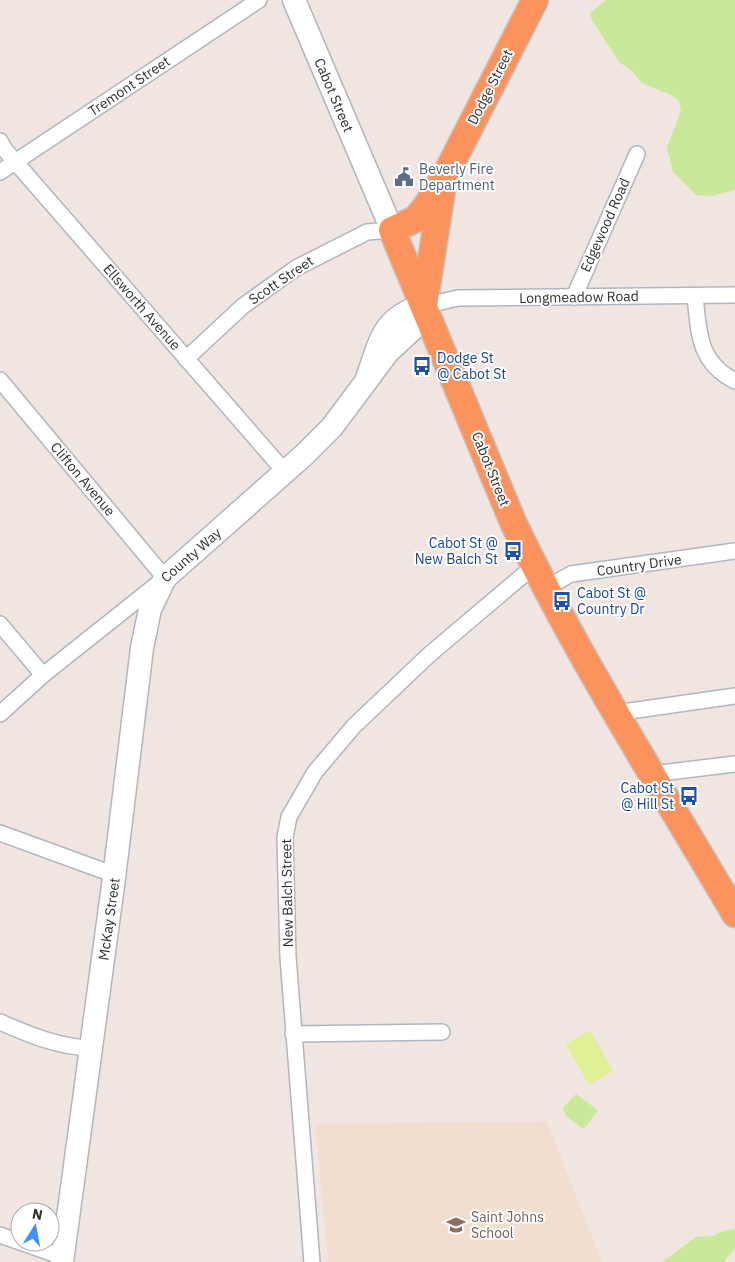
<svg xmlns="http://www.w3.org/2000/svg" width="735" height="1262" viewBox="0 0 735 1262" font-family="'IBM Plex Sans',sans-serif">
	<style>
		.education { fill: #f1decf }
		.green { fill: #c9e89a }
		.pitch { fill: #e0f096 }
		.lines { fill: none; stroke-linecap: round; stroke-linejoin: round }
		.minor-casing { stroke: #b0b6be; stroke-width: 18 }
		.secondary-casing { stroke: #b0b6be; stroke-width: 25 }
		.trunk-casing { stroke: #c4c4c4; stroke-width: 29 }
		.minor { stroke: #fff; stroke-width: 15 }
		.secondary { stroke: #fff; stroke-width: 22 }
		.trunk { stroke: #fc935c; stroke-width: 26 }
		.labels { text-anchor: middle; dominant-baseline: central; stroke-width: 4; stroke-linejoin: round; paint-order: stroke }
		.street-label { font-size: 14px; fill: #2e2e2e; stroke: #fff }
		.service-label { font-size: 14px; fill: #4e5e75; stroke: #fff; text-anchor: start }
		.transit-label { font-size: 14px; fill: #164399; stroke: #fff; text-anchor: start }
		.education-label { font-size: 14px; fill: #785e54; stroke: #fff; text-anchor: start }
	</style>
	<rect width="100%" height="100%" fill="#f0e5e0"/>
	<polygon class="education" points="547,1121 602,1262 328,1262 315,1124"/>
	<g class="green">
		<polygon points="606,0 735,0 735,190 712,196 696,195 673,172 667,148 681,110 679,101 673,96 642,83 632,71 619,62 592,20 590,13"/>
		<polygon points="576,1094 595,1108 597,1111 586,1127 582,1128 566,1116 563,1108"/>
		<polygon points="735,1229 735,1248 724,1262 662,1262 696,1237 712,1236 723,1231"/>
	</g>
	<polygon class="pitch" points="590,1030 613,1071 589,1085 566,1044"/>
	<g class="lines">
		<g class="minor-casing">
			<g id="minor">
				<polyline points="0,141 5,150 285,472"/>
				<polyline points="0,172 259,0"/>
				<path d="M 695,296 C 699,333 698,362 735,381"/>
				<polyline points="574,297 637,154"/>
				<polyline points="423,306 458,298 735,295"/>
				<polyline points="186,359 243,306 296,268 367,232 392,230"/>
				<polyline points="0,380 165,578 43,675 0,714"/>
				<polyline points="546,588 571,574 735,551"/>
				<polyline points="0,624 43,675"/>
				<polyline points="616,713 735,696"/>
				<polyline points="652,774 735,764"/>
				<polyline points="0,833 115,875"/>
				<path d="M 0,1022 C 30,1035 58,1047 91,1048"/>
				<polyline points="293,1034 442,1032"/>
				<polyline points="0,1235 63,1257"/>
				<polyline points="312,1262 288,957 285,837 289,817 315,772 354,726 430,654 534,566"/>
			</g>
		</g>
		<g class="secondary-casing">
			<g id="secondary">
				<polyline points="294,0 392,230"/>
				<path d="M 62,1262 L 114,878 L 142,648 L 150,609 L 165,578 L 304,455 L 332,427 L 388,352 L 417,325 L 423,306 C 381,317 380,344 366,381"/>
			</g>
		</g>
		<g class="trunk-casing">
			<g id="trunk">
				<path d="M 535,0 L 446,174 L 427,205 L 416,219 L 392,230 L 513,522 C 578,658 659,784 735,914"/>
				<polyline points="424,305 442,191"/>
			</g>
		</g>
		<use href="#minor" class="minor"/>
		<use href="#secondary" class="secondary"/>
		<use href="#trunk" class="trunk"/>
	</g>
	<defs>
		<g id="civic-bare" transform="scale(1.5)"><path d="M-.6-6.5H3V-4.5H.6V-3L4-1V1h2V6H-6V1h2V-1L-.6-3ZM-1.2 2.5V6h2.4V2.5Z" fill="#5c6f8a" stroke="#fff" stroke-width="2.5" paint-order="stroke"/></g>
		<g id="bus-bare" transform="scale(1.5)"><path d="M-5-6H5V4H4V6H2V4H-2V6H-4V4H-5ZM-3.5-4V0h7V-4ZM-3.5 1.2v1.5H-2V1.2ZM2 1.2v1.5H3.5V1.2Z" fill="#1a4fb4" stroke="#fff" stroke-width="2.5" paint-order="stroke"/></g>
		<g id="school-bare" transform="scale(1.5)"><path d="M0-5L7-2L0 1L-7-2ZM-4 1L0 2.5L4 1V4Q0 6-4 4Z" fill="#8d6e63" stroke="#fff" stroke-width="2.5" paint-order="stroke"/></g>
	</defs>
	<g fill-rule="evenodd">
		<use href="#civic-bare" x="404" y="177"/>
		<use href="#bus-bare" x="422" y="366"/>
		<use href="#bus-bare" x="513" y="551"/>
		<use href="#bus-bare" x="562" y="601"/>
		<use href="#bus-bare" x="689" y="796"/>
		<use href="#school-bare" x="456" y="1225"/>
	</g>
	<g class="labels">
		<g class="street-label">
			<text transform="translate(129 86) rotate(-34)">Tremont Street</text>
			<text transform="translate(490 87) rotate(-63)">Dodge Street</text>
			<text transform="translate(334 95) rotate(67)">Cabot Street</text>
			<text transform="translate(605 225) rotate(-66)">Edgewood Road</text>
			<text transform="translate(281 280) rotate(-34)">Scott Street</text>
			<text transform="translate(579 297) rotate(-1)">Longmeadow Road</text>
			<text transform="translate(142 307) rotate(49)">Ellsworth Avenue</text>
			<text transform="translate(491 469) rotate(68)">Cabot Street</text>
			<text transform="translate(83 479) rotate(50)">Clifton Avenue</text>
			<text transform="translate(191 555) rotate(-41)">County Way</text>
			<text transform="translate(639 565) rotate(-8)">Country Drive</text>
			<text transform="translate(287 893) rotate(-91)">New Balch Street</text>
			<text transform="translate(109 919) rotate(-82)">McKay Street</text>
		</g>
		<g class="service-label">
			<text x="419" y="169">Beverly Fire<tspan x="419" dy="16">Department</tspan></text>
		</g>
		<g class="transit-label">
			<text x="437" y="358">Dodge St<tspan x="437" dy="16">@ Cabot St</tspan></text>
			<text x="498" y="543" text-anchor="end">Cabot St @<tspan x="498" dy="16">New Balch St</tspan></text>
			<text x="577" y="593">Cabot St @<tspan x="577" dy="16">Country Dr</tspan></text>
			<text x="674" y="788" text-anchor="end">Cabot St<tspan x="674" dy="16">@ Hill St</tspan></text>
		</g>
		<g class="education-label">
			<text x="471" y="1217">Saint Johns<tspan x="471" dy="16">School</tspan></text>
		</g>
	</g>
	<g transform="translate(35 1227) rotate(11)"><circle r="24" fill="#ffffff" stroke="#ababab"/>
	<path d="M0-4L9 19L0 12L-9 19Z" fill="#3e92ff"/>
	<text y="-8" font-size="14" font-weight="bold" text-anchor="middle" fill="#2e2e2e">N</text>
	</g>
</svg>
